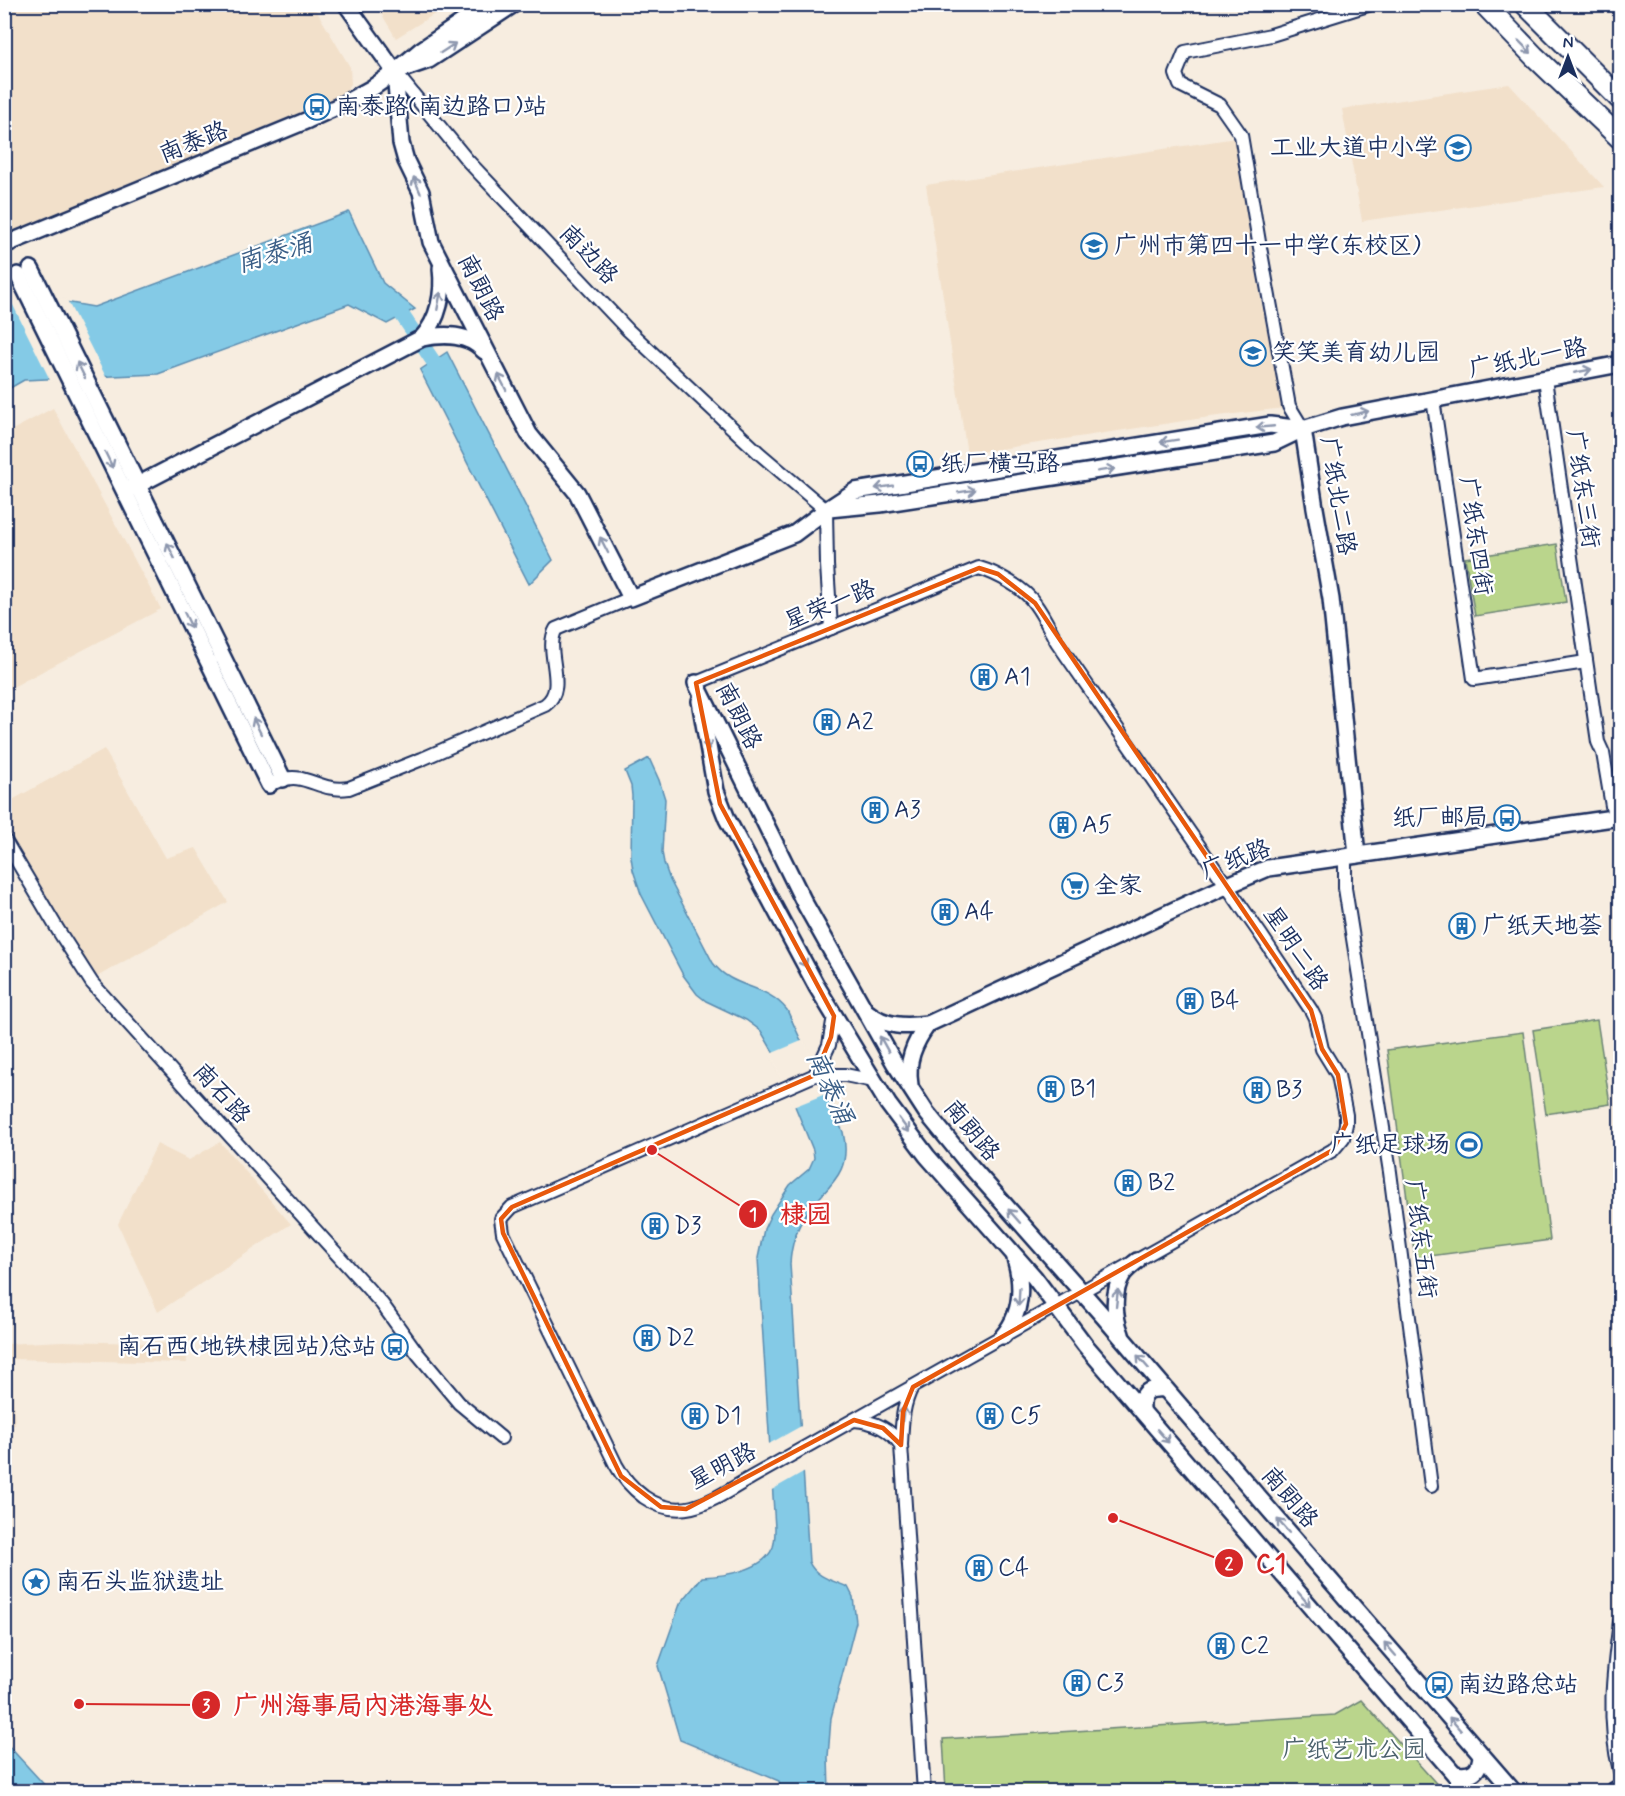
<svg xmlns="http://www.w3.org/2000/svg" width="1625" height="1796" viewBox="0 0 1625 1796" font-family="Mynerve,'LXGW WenKai TC',sans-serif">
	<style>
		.built { fill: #f2e0ca }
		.green { fill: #bad58c; stroke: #6a8275; stroke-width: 1.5 }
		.water { fill: #84cae6; stroke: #5a8cb0; stroke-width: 1.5 }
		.pier { fill: #f7ede0 }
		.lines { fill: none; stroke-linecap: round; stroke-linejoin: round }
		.canal { stroke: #84cae6; stroke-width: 15 }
		.minor-casing { stroke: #1b2f5e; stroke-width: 16 }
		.tertiary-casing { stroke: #1b2f5e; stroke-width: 20 }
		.primary-casing { stroke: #1b2f5e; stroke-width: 24 }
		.minor { stroke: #fff; stroke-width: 12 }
		.tertiary { stroke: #fff; stroke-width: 15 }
		.primary { stroke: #fff; stroke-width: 20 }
		.oneway { stroke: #8d97ae }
		.marked { fill: none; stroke: #e8590c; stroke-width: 4.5; stroke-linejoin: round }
		.labels { text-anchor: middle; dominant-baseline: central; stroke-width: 4.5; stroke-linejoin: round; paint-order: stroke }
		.poi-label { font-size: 24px; fill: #1b2f5e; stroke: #fff; text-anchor: start }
		.street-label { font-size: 24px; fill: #1b2f5e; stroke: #fff }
		.park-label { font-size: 24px; fill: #4b616c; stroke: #fff }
		.water-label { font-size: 26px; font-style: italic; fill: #3a5e87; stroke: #fff }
		.leader { fill: none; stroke: #d62828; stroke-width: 2 }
		.callout-dot { fill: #d62828; stroke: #fff; stroke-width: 2 }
		.mark-label { font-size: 18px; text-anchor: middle; font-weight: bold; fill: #fff }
		.callout-label { font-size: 26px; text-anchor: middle; font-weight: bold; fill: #d62828; stroke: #fff; stroke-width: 4.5; stroke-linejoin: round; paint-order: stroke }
	</style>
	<rect width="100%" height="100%" fill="#f7ede0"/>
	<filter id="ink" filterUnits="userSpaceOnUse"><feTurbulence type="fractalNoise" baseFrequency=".0167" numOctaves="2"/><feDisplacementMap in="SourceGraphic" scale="12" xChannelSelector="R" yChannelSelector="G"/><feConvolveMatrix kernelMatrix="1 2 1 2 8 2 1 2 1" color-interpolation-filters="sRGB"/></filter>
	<g filter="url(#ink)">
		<g class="built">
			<polygon points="5,5 313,5 350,67 351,84 342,97 5,235"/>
			<polygon points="376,5 449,5 396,38"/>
			<polygon points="1509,84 1604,187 1362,221 1342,109"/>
			<polygon points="1236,138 1262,307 1284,408 1210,417 967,454 926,185"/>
			<polygon points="53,408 161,609 5,691 5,434"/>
			<polygon points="104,749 166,858 196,848 228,902 95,978 5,831 5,804"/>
			<polygon points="220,1142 291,1224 158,1312 118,1224 157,1144 189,1160"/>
			<polygon points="62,1341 186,1344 187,1363 11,1359 15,1425 5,1425 5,1344"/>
		</g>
		<g class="green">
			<polygon points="1557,544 1566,602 1475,616 1465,558"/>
			<polygon points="1597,1020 1610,1104 1546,1114 1533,1030"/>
			<polygon points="1523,1032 1550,1240 1415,1258 1387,1050"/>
			<polygon points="1361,1700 1443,1791 946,1791 943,1739 1335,1715"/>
		</g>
		<g class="water">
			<polygon points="349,212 383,283 415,309 387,324 349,304 158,374 24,380 5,391 5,297 13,293 94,307"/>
			<polygon points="447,352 553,560 529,584 420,370"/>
			<path d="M 649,758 L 659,780 L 665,799 L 662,852 L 664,863 L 670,880 L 713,963 C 733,990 766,983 787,1010 L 843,1132 C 853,1175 827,1185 806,1214 C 796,1229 791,1246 790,1264 L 809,1562 C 815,1577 834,1581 848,1587 L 853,1597 L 856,1622 L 831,1718 L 828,1757 L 829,1791 L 780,1791 L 779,1781 L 680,1740 L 658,1666 L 680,1604 L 702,1577 C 723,1576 764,1571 773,1547 C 775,1541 775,1534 775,1528 L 758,1258 L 764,1229 L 771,1214 L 790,1185 L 809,1169 L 814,1158 L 813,1150 L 772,1050 L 761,1031 L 746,1020 L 706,1001 L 697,994 L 683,975 L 641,894 L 633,870 L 631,857 L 632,796 L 631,786 L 625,771 Z"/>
			<polygon points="5,1742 50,1791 5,1791"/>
		</g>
		<g class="pier">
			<polygon points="13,290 67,300 107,379 51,382 7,293"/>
			<polygon points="804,1040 828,1093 793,1107 770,1054"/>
			<polygon points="803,1425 805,1471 770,1491 767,1445"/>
		</g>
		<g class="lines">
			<polyline class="canal" points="389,301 396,306 433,361 441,377"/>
			<g class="minor-casing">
				<g id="minor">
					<polyline points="395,72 468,161 628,330 759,453 826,510 827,565 831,628"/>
					<polyline points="1545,379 1598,742 1603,753 1614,818"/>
					<polyline points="1433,399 1474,679 1586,662"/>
					<polyline points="1303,429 1289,406 1259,242 1241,135 1220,105 1180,85 1176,74 1185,52 1271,35 1371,4"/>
					<path d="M 696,683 L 979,568 C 996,573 1025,588 1035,604 C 1044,616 1050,630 1057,642 L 1261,935 L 1311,1010 L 1315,1018 L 1322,1049 L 1338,1075 L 1346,1115 L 1346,1124 L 1343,1138 L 1333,1150 L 752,1477 C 716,1497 684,1525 644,1497 C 632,1488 623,1478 616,1465 L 503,1233 L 501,1219 L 512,1207 L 815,1075 L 845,1075 L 874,1081"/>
					<path d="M 276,782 C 305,769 318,793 349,788 L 422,759 L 545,705 C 569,688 543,651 556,629 L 631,598"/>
					<polyline points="4,839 58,930 92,983 382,1304 418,1354 459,1403 501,1438"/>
					<polyline points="1345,856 1345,888 1390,1172 1431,1486"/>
					<polyline points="815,1075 829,1045 834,1016"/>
					<path d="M 912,1387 C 902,1406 902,1425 901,1445 L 924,1792"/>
					<path d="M 854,1420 C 873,1421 890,1429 901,1445"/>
					<path d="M 1620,1622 C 1613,1672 1607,1722 1620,1771"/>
				</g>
			</g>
			<g class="tertiary-casing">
				<g id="tertiary">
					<polyline points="346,4 395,72"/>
					<polyline points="403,69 429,60 514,4"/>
					<polyline points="395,72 401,143 406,161 421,192 431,242 529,434 577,493 631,598 794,534 826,510 855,491 1270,425 1303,429"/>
					<polyline points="4,245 308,120 341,105 372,88 395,72 421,50 489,4"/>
					<polyline points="31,269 283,779"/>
					<polyline points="18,275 269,785"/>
					<path d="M 422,338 C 439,319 444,293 441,268"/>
					<polyline points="1303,429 1315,508 1331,599 1357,855"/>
					<path d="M 130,489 L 422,338 C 444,334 469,333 484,351"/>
					<polyline points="829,509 880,504 1274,443 1303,429 1342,417 1620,364"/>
					<polyline points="696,683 805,904 895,1064 926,1112 966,1161 1104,1317 1259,1498 1514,1792"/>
					<polyline points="700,701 716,791 727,819 817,987 888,1104 927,1156 1034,1277 1085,1345 1470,1792"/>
					<path d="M 867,1012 C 885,1027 905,1027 928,1024 L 1226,886 L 1268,868 L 1620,817"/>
					<path d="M 910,1085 C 906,1062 914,1043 928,1024"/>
					<path d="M 1121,1334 C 1114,1317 1112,1291 1123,1274 C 1127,1269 1132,1265 1137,1261"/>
					<path d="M 1003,1336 C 1022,1314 1023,1285 1015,1258"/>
					<path d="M 1142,1411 C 1141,1392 1147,1388 1165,1389"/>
					<path d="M 1455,1774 C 1472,1777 1480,1771 1481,1755"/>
					<polyline points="1614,1792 1615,1790"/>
				</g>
			</g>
			<g class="primary-casing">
				<g id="primary">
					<polyline points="1484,4 1534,56 1620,138"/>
					<polyline points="1525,4 1620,99"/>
				</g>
			</g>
			<use href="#minor" class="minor"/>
			<use href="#tertiary" class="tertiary"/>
			<use href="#primary" class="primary"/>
		</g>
		<defs><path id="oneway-shaft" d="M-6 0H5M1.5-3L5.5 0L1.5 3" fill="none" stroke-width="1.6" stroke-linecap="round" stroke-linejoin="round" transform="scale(1.5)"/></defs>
		<g class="oneway">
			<use href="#oneway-shaft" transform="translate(1525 47) rotate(45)"/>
			<use href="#oneway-shaft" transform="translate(448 48) rotate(-33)"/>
			<use href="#oneway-shaft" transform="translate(417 185) rotate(-113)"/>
			<use href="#oneway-shaft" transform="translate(439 301) rotate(-79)"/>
			<use href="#oneway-shaft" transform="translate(81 370) rotate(-116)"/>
			<use href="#oneway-shaft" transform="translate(1583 371) rotate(-11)"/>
			<use href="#oneway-shaft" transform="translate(502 382) rotate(-117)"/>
			<use href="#oneway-shaft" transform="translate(1360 413) rotate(-12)"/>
			<use href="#oneway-shaft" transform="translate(1265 427) rotate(175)"/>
			<use href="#oneway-shaft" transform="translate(1169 441) rotate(171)"/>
			<use href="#oneway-shaft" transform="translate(109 460) rotate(64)"/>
			<use href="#oneway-shaft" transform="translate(1106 470) rotate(-9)"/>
			<use href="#oneway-shaft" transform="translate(884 487) rotate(171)"/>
			<use href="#oneway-shaft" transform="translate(967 491) rotate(-9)"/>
			<use href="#oneway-shaft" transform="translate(604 545) rotate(-117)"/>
			<use href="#oneway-shaft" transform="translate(171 551) rotate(-116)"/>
			<use href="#oneway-shaft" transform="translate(188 620) rotate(64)"/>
			<use href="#oneway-shaft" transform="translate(257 726) rotate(-116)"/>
			<use href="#oneway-shaft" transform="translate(707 741) rotate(80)"/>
			<use href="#oneway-shaft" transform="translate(802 959) rotate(61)"/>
			<use href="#oneway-shaft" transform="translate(884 1044) rotate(-119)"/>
			<use href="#oneway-shaft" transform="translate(904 1125) rotate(54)"/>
			<use href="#oneway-shaft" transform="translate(1014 1216) rotate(-131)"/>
			<use href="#oneway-shaft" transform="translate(1019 1297) rotate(93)"/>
			<use href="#oneway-shaft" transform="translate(1117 1298) rotate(-84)"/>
			<use href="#oneway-shaft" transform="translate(1143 1362) rotate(-131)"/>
			<use href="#oneway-shaft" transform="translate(903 1415) rotate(-82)"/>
			<use href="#oneway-shaft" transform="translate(1163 1436) rotate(49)"/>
			<use href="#oneway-shaft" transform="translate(1283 1526) rotate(-131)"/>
			<use href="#oneway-shaft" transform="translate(1304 1599) rotate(49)"/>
			<use href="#oneway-shaft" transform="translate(1390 1649) rotate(-131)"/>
			<use href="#oneway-shaft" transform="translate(1455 1724) rotate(-131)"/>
		</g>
	</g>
	<path class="marked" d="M 979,568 L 998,574 L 1035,603 L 1311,1010 L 1322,1049 L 1338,1075 L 1346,1124 L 1333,1150 L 913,1387 L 903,1412 L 901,1445 L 883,1428 L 854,1420 L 686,1509 L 661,1507 L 621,1476 L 503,1233 L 501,1219 L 512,1207 L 815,1075 L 831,1037 L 834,1016 L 720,804 L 696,683 Z"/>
	<defs>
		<g id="bus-ring" transform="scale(1.35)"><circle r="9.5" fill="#fff" stroke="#1f6fb2" stroke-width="1.5"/><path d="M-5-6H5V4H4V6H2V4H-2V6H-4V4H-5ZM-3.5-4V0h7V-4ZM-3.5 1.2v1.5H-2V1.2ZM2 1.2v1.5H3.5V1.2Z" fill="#1f6fb2"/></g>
		<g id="school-ring" transform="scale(1.35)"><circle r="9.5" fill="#fff" stroke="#1f6fb2" stroke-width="1.5"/><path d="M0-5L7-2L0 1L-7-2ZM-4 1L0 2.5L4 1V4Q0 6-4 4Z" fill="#1f6fb2"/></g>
		<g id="building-ring" transform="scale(1.35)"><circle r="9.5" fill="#fff" stroke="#1f6fb2" stroke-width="1.5"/><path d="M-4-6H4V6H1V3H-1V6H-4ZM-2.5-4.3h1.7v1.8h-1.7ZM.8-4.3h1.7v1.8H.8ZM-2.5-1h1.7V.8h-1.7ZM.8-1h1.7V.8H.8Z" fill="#1f6fb2"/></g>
		<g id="supermarket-ring" transform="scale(1.35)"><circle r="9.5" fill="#fff" stroke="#1f6fb2" stroke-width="1.5"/><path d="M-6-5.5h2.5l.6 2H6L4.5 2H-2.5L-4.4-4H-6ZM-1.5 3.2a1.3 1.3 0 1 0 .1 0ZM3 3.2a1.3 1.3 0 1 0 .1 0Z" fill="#1f6fb2"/></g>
		<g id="stadium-ring" transform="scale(1.35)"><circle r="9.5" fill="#fff" stroke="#1f6fb2" stroke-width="1.5"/><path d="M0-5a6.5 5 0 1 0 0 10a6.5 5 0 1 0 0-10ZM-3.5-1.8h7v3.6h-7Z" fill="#1f6fb2"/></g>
		<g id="sight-ring" transform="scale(1.35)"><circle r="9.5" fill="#fff" stroke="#1f6fb2" stroke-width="1.5"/><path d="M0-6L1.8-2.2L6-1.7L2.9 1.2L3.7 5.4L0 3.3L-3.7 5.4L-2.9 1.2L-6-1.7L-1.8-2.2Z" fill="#1f6fb2"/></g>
	</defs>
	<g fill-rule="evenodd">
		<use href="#bus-ring" x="317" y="107"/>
		<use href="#school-ring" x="1458" y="148"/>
		<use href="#school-ring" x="1094" y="246"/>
		<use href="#school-ring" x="1253" y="353"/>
		<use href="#bus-ring" x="920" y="464"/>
		<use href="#building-ring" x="984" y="677"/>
		<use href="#building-ring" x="827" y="722"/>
		<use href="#building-ring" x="875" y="810"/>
		<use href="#bus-ring" x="1507" y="818"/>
		<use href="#building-ring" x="1063" y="825"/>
		<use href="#supermarket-ring" x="1075" y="886"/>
		<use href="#building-ring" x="945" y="912"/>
		<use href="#building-ring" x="1462" y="926"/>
		<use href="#building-ring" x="1190" y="1001"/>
		<use href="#building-ring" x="1051" y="1089"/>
		<use href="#building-ring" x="1257" y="1090"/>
		<use href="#stadium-ring" x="1469" y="1145"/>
		<use href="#building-ring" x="1128" y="1183"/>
		<use href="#building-ring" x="655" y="1226"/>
		<use href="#building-ring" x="647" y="1338"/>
		<use href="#bus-ring" x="395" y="1347"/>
		<use href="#building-ring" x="695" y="1416"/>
		<use href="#building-ring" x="990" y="1416"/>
		<use href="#building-ring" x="979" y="1568"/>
		<use href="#sight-ring" x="36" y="1582"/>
		<use href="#building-ring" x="1221" y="1646"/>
		<use href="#building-ring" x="1077" y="1683"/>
		<use href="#bus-ring" x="1439" y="1685"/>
	</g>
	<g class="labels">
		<g class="poi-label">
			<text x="336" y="107">南泰路(南边路口)站</text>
			<text x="1438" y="148" text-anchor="end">工业大道中小学</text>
			<text x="1114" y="246">广州市第四十一中学(东校区)</text>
			<text x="1272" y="353">笑笑美育幼儿园</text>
			<text x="940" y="464">纸厂横马路</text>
			<text x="1004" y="677">A1</text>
			<text x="846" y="722">A2</text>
			<text x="894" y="810">A3</text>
			<text x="1488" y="818" text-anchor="end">纸厂邮局</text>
			<text x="1082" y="825">A5</text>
			<text x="1094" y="886">全家</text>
			<text x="964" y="912">A4</text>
			<text x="1482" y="926">广纸天地荟</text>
			<text x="1210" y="1001">B4</text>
			<text x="1070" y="1089">B1</text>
			<text x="1276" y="1090">B3</text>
			<text x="1450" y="1145" text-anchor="end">广纸足球场</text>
			<text x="1148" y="1183">B2</text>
			<text x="674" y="1226">D3</text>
			<text x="666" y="1338">D2</text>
			<text x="376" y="1347" text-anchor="end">南石西(地铁棣园站)总站</text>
			<text x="714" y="1416">D1</text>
			<text x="1010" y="1416">C5</text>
			<text x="998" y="1568">C4</text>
			<text x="56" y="1582">南石头监狱遗址</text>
			<text x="1240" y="1646">C2</text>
			<text x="1096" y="1683">C3</text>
			<text x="1458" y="1685">南边路总站</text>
		</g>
		<g class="street-label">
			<text transform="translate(194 143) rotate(-22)">南泰路</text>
			<text transform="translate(588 255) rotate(46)">南边路</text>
			<text transform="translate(480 288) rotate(63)">南朗路</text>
			<text transform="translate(1528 359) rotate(-11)">广纸北一路</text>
			<text transform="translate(1582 489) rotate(82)">广纸东三街</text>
			<text transform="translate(1337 496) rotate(81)">广纸北二路</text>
			<text transform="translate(1475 536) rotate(82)">广纸东四街</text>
			<text transform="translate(830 606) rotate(-22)">星荣一路</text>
			<text transform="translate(738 716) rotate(63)">南朗路</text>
			<text transform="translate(1236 860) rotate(-20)">广纸路</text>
			<text transform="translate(1295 949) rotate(56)">星明二路</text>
			<text transform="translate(221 1094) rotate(48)">南石路</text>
			<text transform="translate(971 1131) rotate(50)">南朗路</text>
			<text transform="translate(1420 1239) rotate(83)">广纸东五街</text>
			<text transform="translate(723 1467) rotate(-28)">星明路</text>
			<text transform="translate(1289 1498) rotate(49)">南朗路</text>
		</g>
		<g class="park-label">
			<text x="1354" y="1750">广纸艺术公园</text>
		</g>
		<g class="water-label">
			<text transform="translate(275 254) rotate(-17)">南泰涌</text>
			<text transform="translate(829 1088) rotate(66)">南泰涌</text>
		</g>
	</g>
	<path class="leader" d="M652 1150L753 1214M1113 1518L1229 1563M79 1704L206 1705"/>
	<g class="callout-dot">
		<circle cx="652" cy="1150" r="6"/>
		<circle cx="1113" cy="1518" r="6"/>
		<circle cx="79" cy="1704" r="6"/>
		<circle cx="753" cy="1214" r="15"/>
		<circle cx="1229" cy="1563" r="15"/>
		<circle cx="206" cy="1705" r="15"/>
	</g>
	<g class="mark-label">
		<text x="753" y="1220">1</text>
		<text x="1229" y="1569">2</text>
		<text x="206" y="1711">3</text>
	</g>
	<g class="callout-label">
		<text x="806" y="1223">棣园</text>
		<text x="1271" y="1572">C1</text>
		<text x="363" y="1714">广州海事局内港海事处</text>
	</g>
	<rect width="1625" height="1796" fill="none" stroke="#fff" stroke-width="24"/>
	<rect x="12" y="12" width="1601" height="1772" fill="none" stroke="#1b2f5e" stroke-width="2" filter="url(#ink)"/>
	<g transform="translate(1568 57)" stroke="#ffffff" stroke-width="4.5" paint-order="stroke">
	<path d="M0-4.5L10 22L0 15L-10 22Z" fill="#1b2f5e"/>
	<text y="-9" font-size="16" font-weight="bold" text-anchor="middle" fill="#1b2f5e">N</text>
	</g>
</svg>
